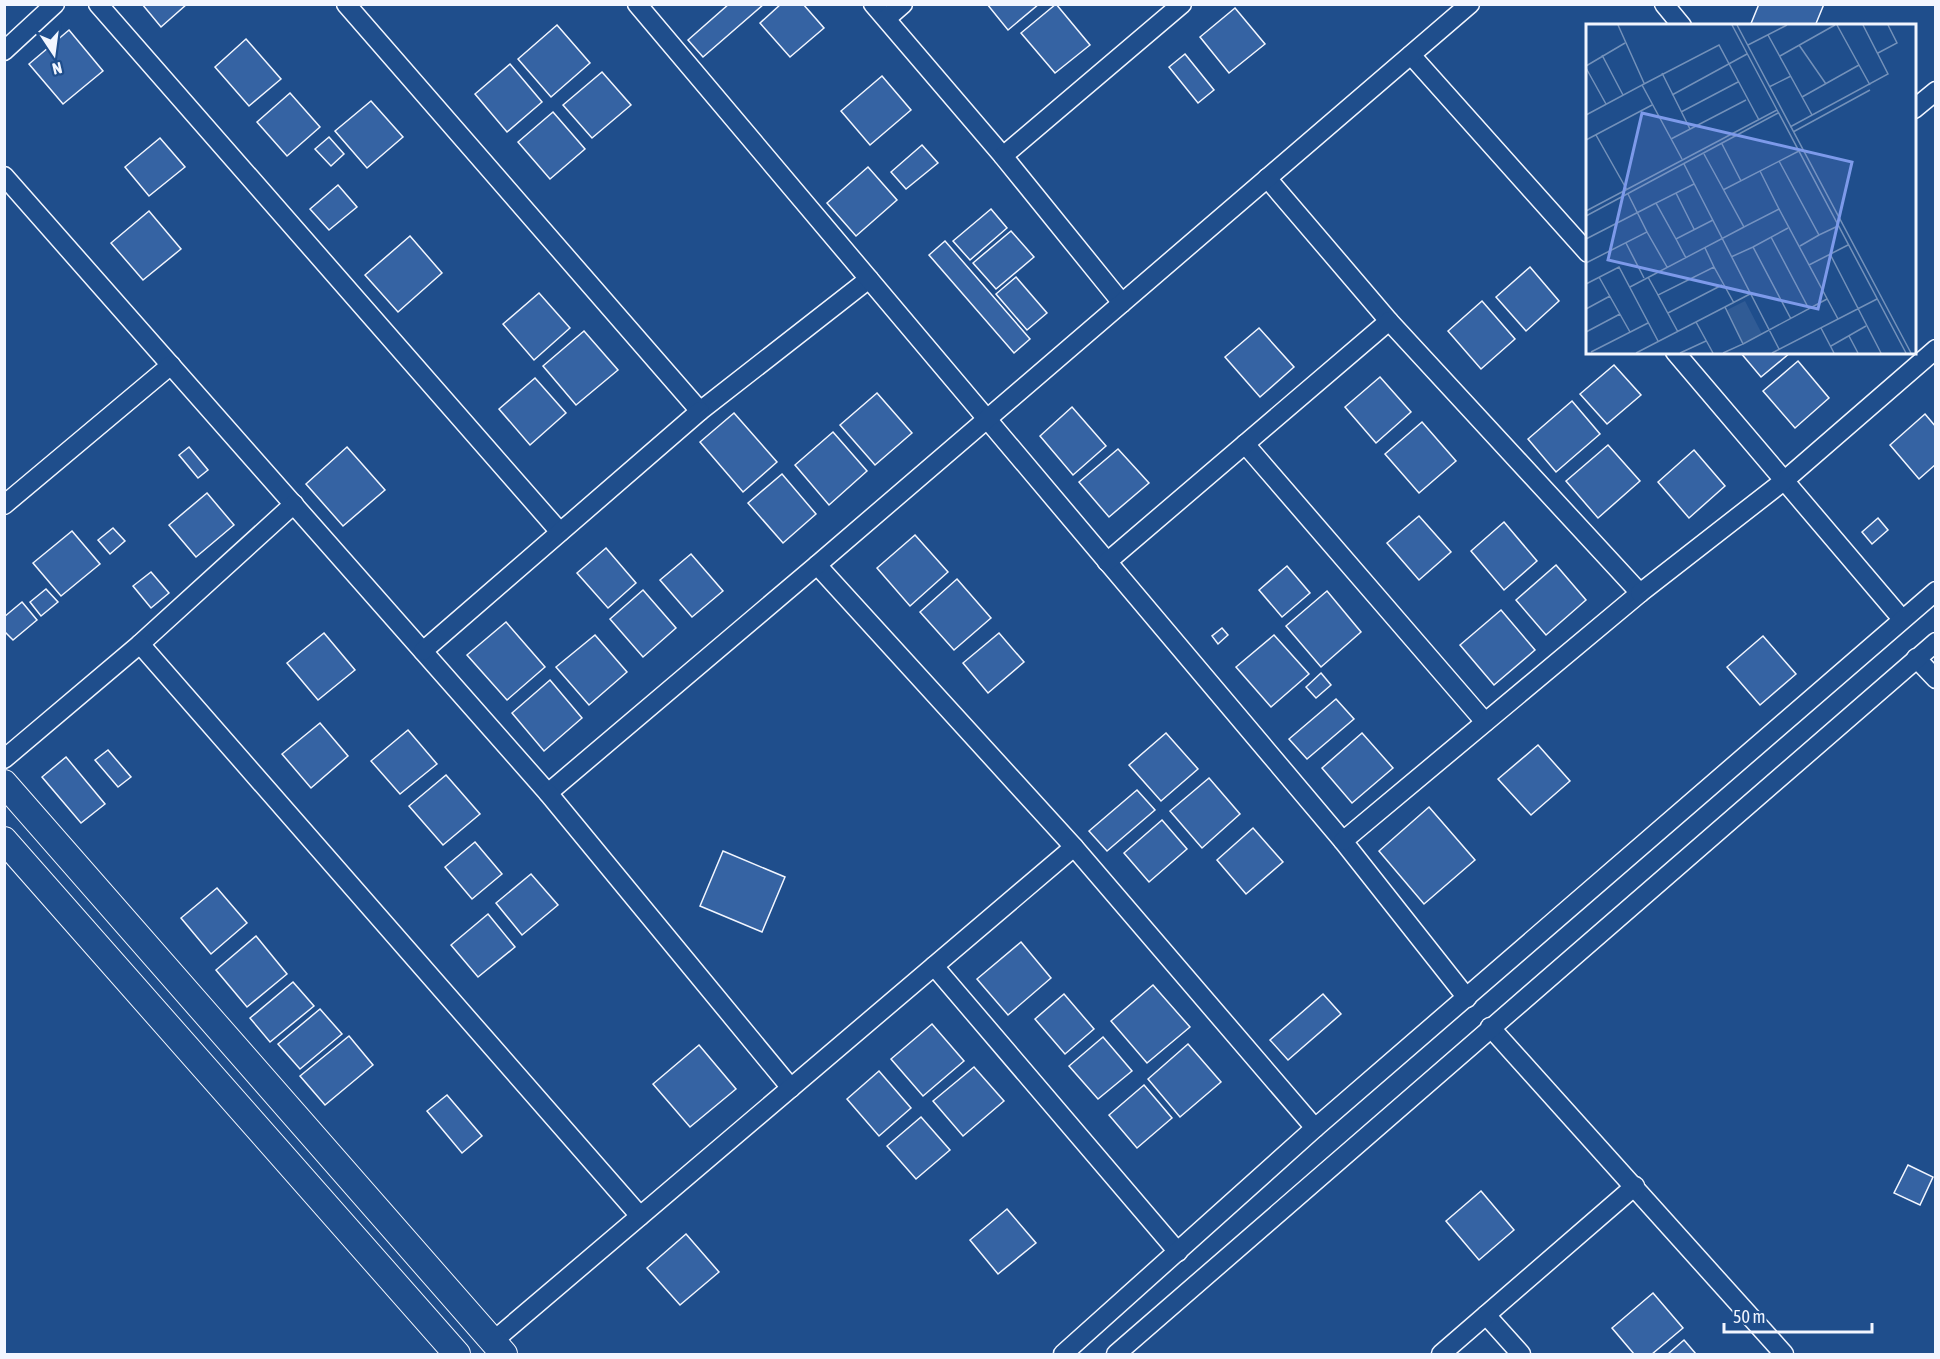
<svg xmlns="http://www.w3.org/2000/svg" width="1940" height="1359" viewBox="0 0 1940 1359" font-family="'Asap Condensed',sans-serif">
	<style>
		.building { fill: #3563a3; stroke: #f2f6ff; stroke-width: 1.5 }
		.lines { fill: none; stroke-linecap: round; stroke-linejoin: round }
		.street-casing { stroke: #f2f6ff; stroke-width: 21 }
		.secondary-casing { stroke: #f2f6ff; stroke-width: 28 }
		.street { stroke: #1f4e8c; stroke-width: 18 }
		.secondary { stroke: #1f4e8c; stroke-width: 26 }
		.inset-road { fill: none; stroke: #7391ba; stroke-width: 1.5 }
		.view { fill: #7d9aea; fill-opacity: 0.15; stroke: #7d9aea; stroke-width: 3 }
		.inset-edge { fill: none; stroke: #f2f6ff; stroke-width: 3 }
	</style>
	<rect width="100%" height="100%" fill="#1f4e8c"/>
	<g class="building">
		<polygon points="142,4 187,4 161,27"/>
		<polygon points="729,4 764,4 703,57 688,40"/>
		<polygon points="781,4 803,4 824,28 790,57 760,23"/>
		<polygon points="987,4 1039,4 1008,30"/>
		<polygon points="1056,4 1090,45 1055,73 1021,33"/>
		<polygon points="1759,4 1824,4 1815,26 1750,26"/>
		<polygon points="1235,8 1265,44 1229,73 1200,37"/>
		<polygon points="557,25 590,63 551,97 518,59"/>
		<polygon points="69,30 103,71 63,104 29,64"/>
		<polygon points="246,39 281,79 249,106 215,67"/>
		<polygon points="1185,54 1214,90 1198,103 1169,67"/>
		<polygon points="510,64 542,102 507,132 475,94"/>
		<polygon points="602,72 631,105 592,138 563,105"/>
		<polygon points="882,76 911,110 870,145 841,111"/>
		<polygon points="290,93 320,127 287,156 257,122"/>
		<polygon points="371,101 403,137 367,168 335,131"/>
		<polygon points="553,112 585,149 550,179 518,142"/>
		<polygon points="329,137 344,154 331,166 315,149"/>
		<polygon points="160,138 185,167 149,196 125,167"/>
		<polygon points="922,145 938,163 906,189 891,172"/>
		<polygon points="868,167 897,200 856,236 827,203"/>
		<polygon points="338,185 357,207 329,230 310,209"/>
		<polygon points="991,209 1007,228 970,260 953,241"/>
		<polygon points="149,211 181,249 143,280 111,243"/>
		<polygon points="1011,231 1034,257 996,289 973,263"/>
		<polygon points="410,236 442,273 398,312 365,275"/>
		<polygon points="945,241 1030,339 1014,353 929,255"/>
		<polygon points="1530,267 1559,301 1526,331 1496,297"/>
		<polygon points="1016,277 1047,313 1027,330 996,294"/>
		<polygon points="539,293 570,328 534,360 503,324"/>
		<polygon points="1482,301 1515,339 1481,369 1448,331"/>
		<polygon points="1259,328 1294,367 1260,397 1225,357"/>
		<polygon points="584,331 618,370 576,405 543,366"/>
		<polygon points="1740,352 1790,352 1790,353 1761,377"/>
		<polygon points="1798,361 1829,398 1795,428 1763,391"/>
		<polygon points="1614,365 1641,395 1607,424 1580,394"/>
		<polygon points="1380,377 1411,412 1376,443 1345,407"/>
		<polygon points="535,378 566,413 530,445 499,409"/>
		<polygon points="877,393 912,433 875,465 840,425"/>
		<polygon points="1572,401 1600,434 1556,472 1528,439"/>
		<polygon points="1072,407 1106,446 1073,475 1040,436"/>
		<polygon points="734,413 777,462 743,492 700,442"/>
		<polygon points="1925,414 1936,427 1936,464 1919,479 1890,445"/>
		<polygon points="1422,422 1456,461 1419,493 1385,454"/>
		<polygon points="833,432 867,471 829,505 795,465"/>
		<polygon points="1608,445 1640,481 1598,518 1566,481"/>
		<polygon points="189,447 208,470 198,478 179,455"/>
		<polygon points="347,447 385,490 343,526 306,484"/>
		<polygon points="1118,449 1149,483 1109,517 1079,482"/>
		<polygon points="1694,450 1725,486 1689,518 1658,482"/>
		<polygon points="782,474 816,514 783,543 748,503"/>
		<polygon points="207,493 234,525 196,557 169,525"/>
		<polygon points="1419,516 1451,552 1419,580 1387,543"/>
		<polygon points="1878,518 1888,530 1872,544 1862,532"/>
		<polygon points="1504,522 1537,561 1504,590 1471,551"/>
		<polygon points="113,528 125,541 110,554 98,540"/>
		<polygon points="72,531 100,564 61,596 33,563"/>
		<polygon points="915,535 948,572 910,606 877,568"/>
		<polygon points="606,548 636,583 608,608 577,573"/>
		<polygon points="691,554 723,591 692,617 660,580"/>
		<polygon points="1556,565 1586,600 1546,635 1516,600"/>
		<polygon points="1287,566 1310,593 1282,617 1259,590"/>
		<polygon points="151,572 169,593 151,608 133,586"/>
		<polygon points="957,579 991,618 954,650 920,612"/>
		<polygon points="46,589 58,602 41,616 30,602"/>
		<polygon points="643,590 676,628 643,657 610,619"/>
		<polygon points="1327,591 1361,632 1321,667 1286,626"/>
		<polygon points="22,602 37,620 13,640 4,631 4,617"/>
		<polygon points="1501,610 1535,650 1494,685 1460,645"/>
		<polygon points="506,622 545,667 507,700 467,655"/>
		<polygon points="1222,628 1228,635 1218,644 1212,636"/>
		<polygon points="324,633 355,670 318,700 287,663"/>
		<polygon points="999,633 1024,662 988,693 963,663"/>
		<polygon points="595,635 627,672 589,705 556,667"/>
		<polygon points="1274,635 1309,674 1271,707 1236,667"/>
		<polygon points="1763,636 1796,674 1760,705 1727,667"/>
		<polygon points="1321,673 1331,685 1316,698 1306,687"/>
		<polygon points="550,680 582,718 544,751 512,713"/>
		<polygon points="1336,699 1354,719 1307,759 1289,739"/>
		<polygon points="320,723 348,756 311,788 282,754"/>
		<polygon points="408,730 437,764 400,794 371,761"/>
		<polygon points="1166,733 1198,769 1161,801 1129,765"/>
		<polygon points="1362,733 1393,768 1352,803 1322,768"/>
		<polygon points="1538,745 1570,781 1531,815 1498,779"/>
		<polygon points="108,750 131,777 118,787 95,760"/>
		<polygon points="66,757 105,804 81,823 42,777"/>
		<polygon points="446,775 480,814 443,845 409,806"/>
		<polygon points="1209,778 1240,814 1202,848 1170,811"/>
		<polygon points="1137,790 1155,810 1107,851 1089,831"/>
		<polygon points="1429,807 1475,860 1424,904 1379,851"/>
		<polygon points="1162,820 1187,849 1149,882 1124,853"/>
		<polygon points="1253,828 1283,862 1246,894 1217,860"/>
		<polygon points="475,842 502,874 472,899 445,867"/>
		<polygon points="723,851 785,877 762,932 700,906"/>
		<polygon points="531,874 558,905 522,935 496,903"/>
		<polygon points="217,888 247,923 211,954 181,918"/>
		<polygon points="488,914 515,947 478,977 451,945"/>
		<polygon points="256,936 287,974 247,1007 216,970"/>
		<polygon points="1021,942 1051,978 1008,1015 977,979"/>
		<polygon points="293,982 314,1006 270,1042 250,1018"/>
		<polygon points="1153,985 1190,1027 1147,1063 1111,1021"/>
		<polygon points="1064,994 1094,1029 1065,1054 1035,1019"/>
		<polygon points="1323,994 1341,1014 1288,1060 1270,1040"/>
		<polygon points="320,1009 342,1034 300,1069 278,1044"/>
		<polygon points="932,1024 964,1061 923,1096 891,1059"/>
		<polygon points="349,1036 373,1065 325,1105 300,1076"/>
		<polygon points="1103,1037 1132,1071 1098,1099 1069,1066"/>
		<polygon points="1188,1044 1221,1082 1180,1117 1148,1079"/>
		<polygon points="699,1045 736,1089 690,1127 653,1084"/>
		<polygon points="974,1067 1004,1101 963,1136 933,1101"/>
		<polygon points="879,1071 911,1108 879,1136 847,1099"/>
		<polygon points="1144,1085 1172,1118 1137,1148 1109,1115"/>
		<polygon points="447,1095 482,1136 462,1153 427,1111"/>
		<polygon points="921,1117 950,1150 916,1179 887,1146"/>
		<polygon points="1908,1165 1933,1177 1920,1205 1894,1193"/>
		<polygon points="1481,1191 1514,1230 1479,1260 1446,1221"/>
		<polygon points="1007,1209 1036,1243 998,1274 970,1240"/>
		<polygon points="686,1234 719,1272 680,1305 647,1268"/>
		<polygon points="1653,1293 1683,1328 1652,1354 1634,1354 1612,1328"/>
		<polygon points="1684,1340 1696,1354 1668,1354"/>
	</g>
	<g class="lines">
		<g class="street-casing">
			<g id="street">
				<polyline points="98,4 560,532"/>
				<polyline points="346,4 700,411 869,279"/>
				<polyline points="637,4 1343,841 1467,998"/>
				<polyline points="873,4 1003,156 1182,4"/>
				<polyline points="1664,4 1682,26"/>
				<polyline points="887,18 903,4"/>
				<polyline points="4,51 55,4"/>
				<polyline points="1411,55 1588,253"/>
				<polyline points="1914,109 1936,91"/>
				<polyline points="1003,156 1122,303"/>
				<polyline points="4,176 548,793 817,565 1074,847 1315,1128"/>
				<polyline points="1267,178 1389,321"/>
				<polyline points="1675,352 1902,619"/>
				<polyline points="1245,444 1485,722"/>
				<polyline points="4,505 171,365"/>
				<polyline points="1107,562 1389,321 1640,593 1343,841"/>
				<polyline points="817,565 1470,4"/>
				<polyline points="1640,593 1785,480 1936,349"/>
				<polyline points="140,644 294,504"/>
				<polyline points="423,651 700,411"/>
				<polyline points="1916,658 1936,679"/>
				<polyline points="4,759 140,644 640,1216"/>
				<polyline points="548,793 791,1088"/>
				<polyline points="934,966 1178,1252"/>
				<polyline points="1490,1027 1784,1354"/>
				<polyline points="1486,1315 1521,1354"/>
				<polyline points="492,1342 1074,847"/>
				<polyline points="1063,1354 1315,1128 1936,591"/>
				<polyline points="1116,1354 1936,642"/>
				<polyline points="1441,1354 1635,1186"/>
			</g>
		</g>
		<g class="secondary-casing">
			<g id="secondary">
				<polyline points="4,783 504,1354"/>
				<polyline points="4,840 457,1354"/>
			</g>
		</g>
		<use href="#street" class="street"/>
		<use href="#secondary" class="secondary"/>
	</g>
	<g transform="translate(1586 24)">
		<rect width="330" height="330" fill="#1f4e8c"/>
		<path d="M 159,277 L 176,310 L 157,319 L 141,286 Z" fill="#305b95"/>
		<path class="inset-road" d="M 32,1 L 58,59M 146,1 L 320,329M 151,1 L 325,329M 251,1 L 284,61M 182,11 L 226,91M 162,21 L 201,1M 213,21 L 240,60M 292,29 L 311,19 L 302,1M 16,31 L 37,71M 194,32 L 249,1M 0,42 L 39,19M 0,44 L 20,80M 76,49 L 104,105M 56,61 L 133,21 L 173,96M 183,63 L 205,52M 86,71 L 161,30M 216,73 L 273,41M 95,88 L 152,58M 0,91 L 56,61 L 96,135M 204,103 L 302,50 L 277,1M 207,108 L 284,66M 10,111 L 41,166M 85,115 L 160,76M 0,116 L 66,81M 136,120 L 155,157M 118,130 L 158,203 L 193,185 L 252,295M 193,137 L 233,211 L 252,202M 98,140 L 193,325M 174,147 L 193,185M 108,160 L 70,179 L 90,215 L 127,196M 137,166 L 213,127M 90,169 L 108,205M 0,187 L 191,86M 0,192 L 192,89M 61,208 L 81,243M 185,213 L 223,285M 0,215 L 70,179M 90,215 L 100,234M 40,219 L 58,254M 214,222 L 233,211M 167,223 L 202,204M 119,224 L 128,243M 244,230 L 295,329M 145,233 L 167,223 L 205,295M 0,239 L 61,208 L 42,170M 223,241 L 262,221M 13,253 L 44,308M 62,253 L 72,271M 0,260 L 33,243 L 72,317M 44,263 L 158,203M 0,285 L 24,272M 82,289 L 136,261M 110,298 L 127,329M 235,304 L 248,329M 0,308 L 34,290M 92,308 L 72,271 L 128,243 L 148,279M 263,312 L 272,329M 157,320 L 241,275M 245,322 L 280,302M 5,328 L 62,299M 50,329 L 164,270M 94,329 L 120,317M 137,329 L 157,320 L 139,283M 186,329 L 291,275"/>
		<path class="view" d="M 56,89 L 266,138 L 232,285 L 22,236 Z"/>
		<rect width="330" height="330" class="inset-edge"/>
	</g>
	<rect width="1940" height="1359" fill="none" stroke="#f2f6ff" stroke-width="12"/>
	<g transform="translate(54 54) rotate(167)" stroke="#1f4e8c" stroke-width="4.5" paint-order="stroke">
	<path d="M0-4.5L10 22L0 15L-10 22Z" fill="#f2f6ff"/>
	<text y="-9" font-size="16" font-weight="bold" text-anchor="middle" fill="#f2f6ff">N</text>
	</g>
	<path d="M1724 1323v9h148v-9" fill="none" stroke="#f2f6ff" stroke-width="3"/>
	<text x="1733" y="1323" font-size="18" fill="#f2f6ff" stroke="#1f4e8c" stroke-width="4.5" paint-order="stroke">50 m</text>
</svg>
